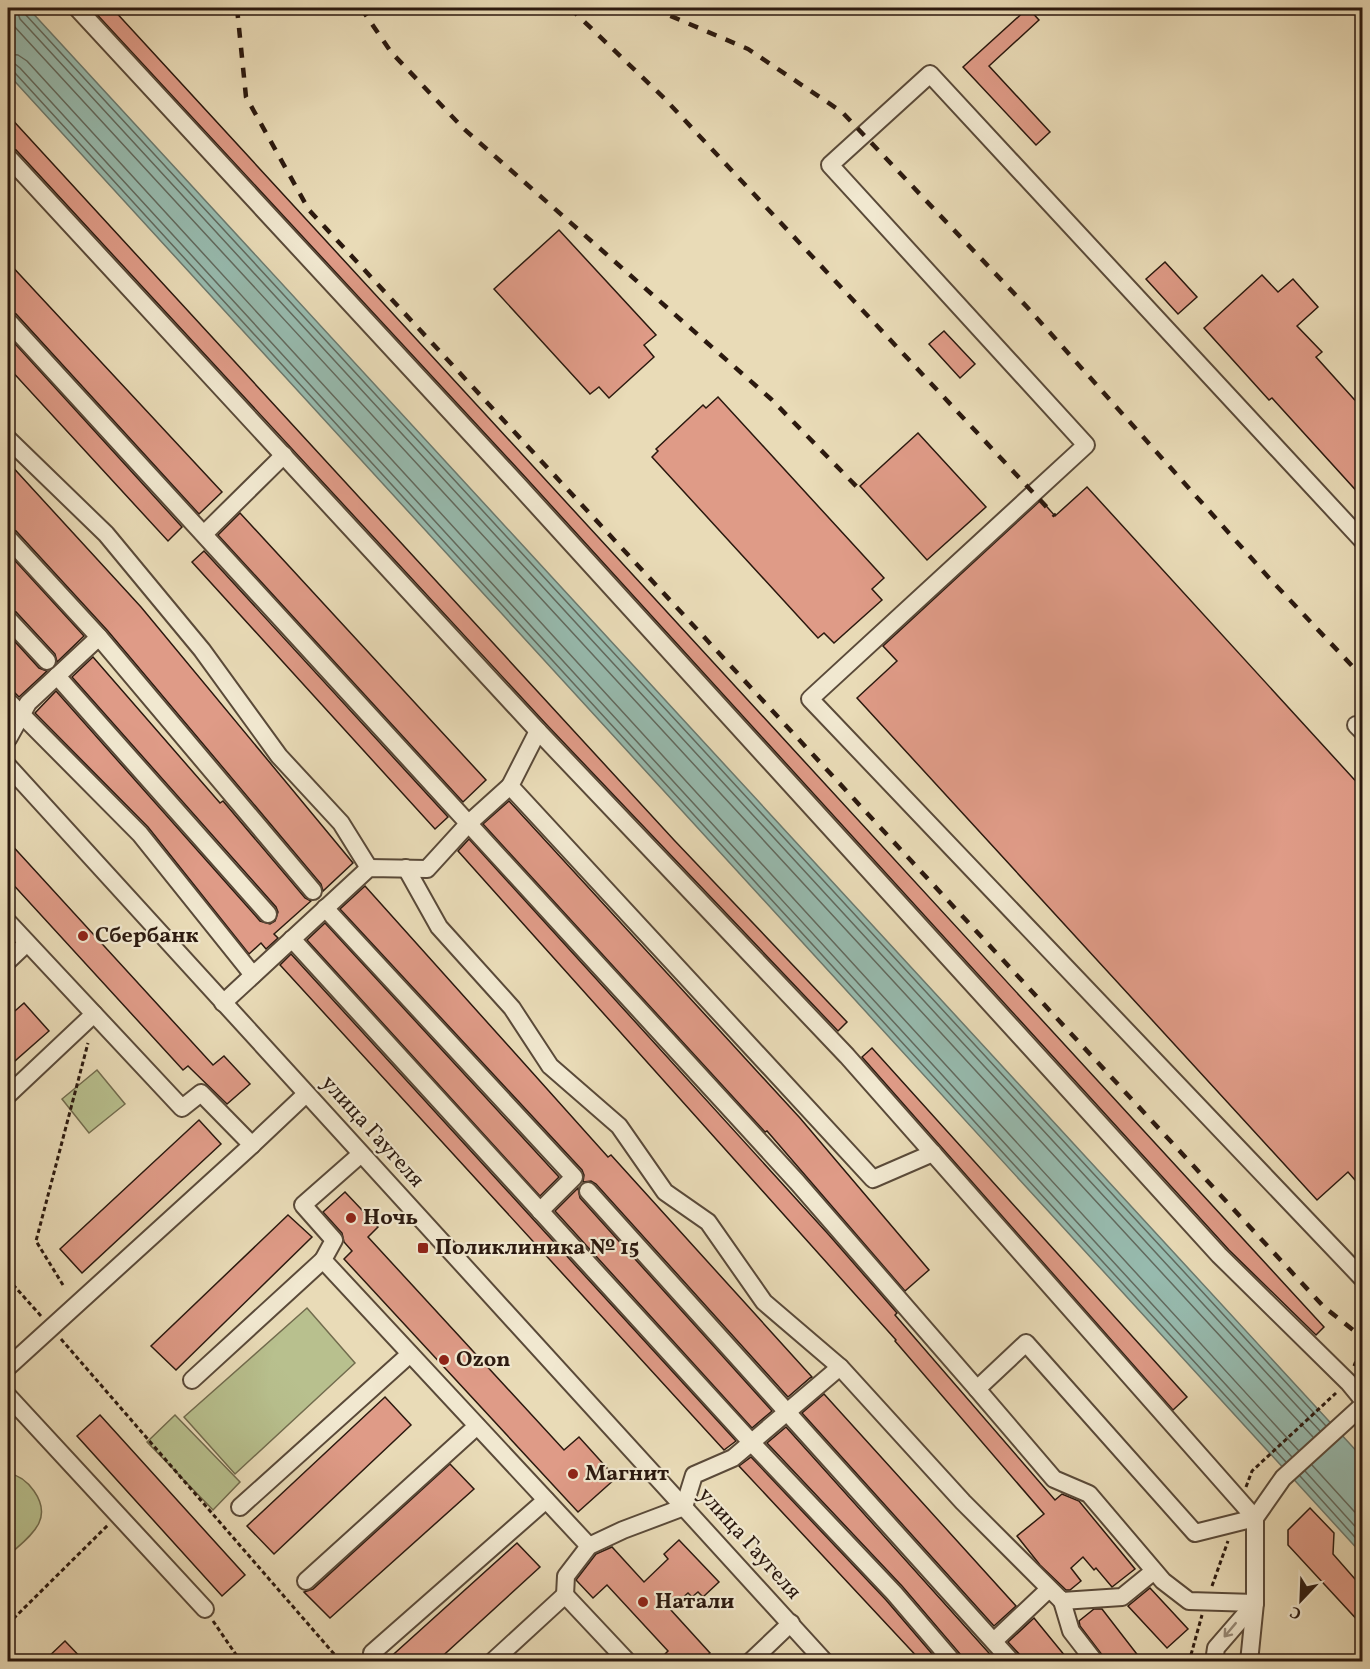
<svg xmlns="http://www.w3.org/2000/svg" width="1370" height="1669" viewBox="0 0 1370 1669" font-family="Vollkorn,serif">
	<style>
		.green { fill: #b8c08e; stroke: #726c4e; stroke-width: 1.5 }
		.water { fill: #97bbaf; stroke: #6c7a6f; stroke-width: 1.5 }
		.lines { fill: none; stroke-linecap: round; stroke-linejoin: round }
		.shore { stroke: #616a5f; stroke-width: 1.5 }
		.building { fill: #df9b87; stroke: #2b190f; stroke-width: 1.5 }
		.minor-casing { stroke: #5a4a39; stroke-width: 20 }
		.path { stroke: #2b190f; stroke-width: 3; stroke-dasharray: 4.5 3; stroke-linecap: butt }
		.minor { stroke: #f1e8d0; stroke-width: 16 }
		.rail { stroke: #2b190f; stroke-width: 4.5; stroke-dasharray: 10 10; stroke-linecap: butt }
		.oneway { stroke: #988b79 }
		.poi-dot { fill: #8f2418; stroke: #f1e8d0; stroke-width: 2 }
		.labels { text-anchor: middle; dominant-baseline: central; stroke-width: 4.5; stroke-linejoin: round; paint-order: stroke }
		.poi-label { font-size: 22px; font-weight: bold; fill: #2b190f; stroke: #f1e8d0; text-anchor: start }
		.street-label { font-size: 22px; fill: #2b190f; stroke: #f1e8d0 }
	</style>
	<rect width="100%" height="100%" fill="#e9dbb7"/>
	<filter id="stains"><feTurbulence type="fractalNoise" baseFrequency=".00333" numOctaves="4"/><feColorMatrix values="0 0 0 0 .2 0 0 0 0 .09 0 0 0 0 .02 0 0 0 .5 -.17"/></filter>
	<radialGradient id="worn" r=".72"><stop offset=".6" stop-color="#630" stop-opacity="0"/><stop offset="1" stop-color="#630" stop-opacity=".3"/></radialGradient>
	<g class="green">
		<polygon points="97,1070 125,1104 89,1133 62,1099"/>
		<polygon points="307,1308 355,1363 235,1474 184,1417"/>
		<polygon points="175,1415 240,1482 213,1510 147,1442"/>
		<path d="M 8,1473 C 19,1475 27,1481 34,1491 C 55,1521 28,1537 8,1556 Z"/>
	</g>
	<polygon class="water" points="8,8 28,8 1362,1457 1362,1554 8,74"/>
	<g class="lines">
		<g class="shore">
			<polyline points="16,8 20,19 1320,1431"/>
			<polyline points="24,8 25,14 1326,1426"/>
			<polyline points="8,14 13,25 1313,1437"/>
			<polyline points="8,54 18,55 27,61 1299,1451"/>
			<polyline points="8,63 15,64 20,68 1292,1457"/>
			<polyline points="8,70 15,73 1286,1462"/>
			<polyline points="1312,1465 1362,1520"/>
			<polyline points="1305,1471 1362,1534"/>
			<polyline points="1300,1476 1362,1545"/>
		</g>
	</g>
	<g class="building">
		<polygon points="91,8 112,8 1324,1327 1316,1335 1229,1250 527,479"/>
		<polygon points="1028,8 1039,20 989,66 1050,132 1036,145 963,67"/>
		<polygon points="8,115 674,840 847,1022 838,1031 546,724 16,150 8,147"/>
		<polygon points="559,230 656,335 644,345 654,357 609,398 599,387 590,394 494,289"/>
		<polygon points="8,262 222,492 199,514 16,314 8,311"/>
		<polygon points="1165,262 1197,297 1178,314 1146,279"/>
		<polygon points="1262,275 1278,292 1293,279 1318,307 1297,326 1322,352 1316,357 1362,408 1362,497 1272,398 1269,400 1204,328"/>
		<polygon points="944,331 975,364 960,378 929,344"/>
		<polygon points="8,336 182,527 168,541 8,367"/>
		<polygon points="718,397 884,578 872,589 882,600 834,643 824,633 818,638 652,457 658,451 656,449 703,405 706,408"/>
		<polygon points="918,433 986,507 927,560 860,486"/>
		<polygon points="8,462 141,607 353,863 323,891 321,884 107,630 16,531 8,528"/>
		<polygon points="1087,487 1362,788 1362,1188 1348,1172 1317,1200 857,698 897,661 883,646 1041,500 1055,516"/>
		<polygon points="240,513 486,780 463,802 218,535"/>
		<polygon points="204,551 448,817 435,829 192,562"/>
		<polygon points="8,553 84,636 57,662 55,654 16,612 8,609"/>
		<polygon points="8,634 39,668 47,671 19,697 8,686"/>
		<polygon points="93,657 220,803 223,801 305,898 311,901 274,934 278,938 266,949 261,943 249,954 148,827 35,713 56,691 260,921 270,924 275,921 278,912 276,907 72,677"/>
		<polygon points="509,801 800,1118 929,1270 905,1291 767,1131 765,1132 483,824"/>
		<polygon points="469,839 829,1235 897,1313 895,1315 1055,1500 1062,1494 1079,1501 1135,1569 1112,1587 1096,1568 1094,1570 1083,1557 1071,1568 1081,1581 1070,1590 1066,1590 1040,1565 1017,1536 1044,1514 895,1341 896,1340 458,851"/>
		<polygon points="8,841 213,1065 224,1056 250,1084 227,1104 188,1066 183,1070 8,879"/>
		<polygon points="365,886 608,1157 611,1155 812,1377 810,1378 788,1397 596,1184 591,1181 583,1182 584,1175 582,1170 340,909"/>
		<polygon points="325,923 559,1177 540,1196 307,940"/>
		<polygon points="291,954 532,1218 736,1441 724,1450 281,966 280,965"/>
		<polygon points="24,1003 49,1031 8,1067 8,1017"/>
		<polygon points="872,1048 1187,1397 1173,1410 862,1057"/>
		<polygon points="199,1120 221,1144 82,1273 60,1249"/>
		<polygon points="578,1188 580,1198 772,1411 752,1428 555,1211"/>
		<polygon points="345,1192 378,1227 368,1237 564,1450 579,1437 616,1478 578,1512 344,1259 352,1251 344,1242 342,1233 323,1212"/>
		<polygon points="288,1215 312,1237 176,1370 151,1346"/>
		<polygon points="824,1394 1016,1606 994,1626 802,1413"/>
		<polygon points="385,1397 411,1425 274,1554 247,1526"/>
		<polygon points="100,1415 245,1575 222,1596 77,1436"/>
		<polygon points="786,1427 997,1662 963,1662 961,1655 902,1586 767,1443"/>
		<polygon points="751,1457 886,1600 939,1662 922,1662 739,1466"/>
		<polygon points="450,1464 474,1489 330,1618 304,1592 313,1589"/>
		<polygon points="1310,1508 1334,1533 1333,1554 1362,1587 1362,1625 1288,1545 1288,1530"/>
		<polygon points="679,1540 719,1582 703,1597 698,1592 692,1597 688,1593 670,1609 710,1653 700,1662 657,1662 668,1651 607,1585 593,1598 576,1580 596,1554 612,1547 644,1582 668,1559 664,1554"/>
		<polygon points="517,1543 540,1567 436,1662 385,1662"/>
		<polygon points="1150,1588 1188,1629 1167,1648 1128,1606"/>
		<polygon points="1094,1609 1102,1609 1143,1662 1105,1662 1103,1656 1080,1626 1079,1621"/>
		<polygon points="1034,1618 1070,1662 1022,1662 1020,1655 1008,1642"/>
		<polygon points="65,1641 85,1662 43,1662"/>
	</g>
	<g class="lines">
		<g class="minor-casing">
			<g id="minor">
				<polyline points="77,8 519,486 1219,1255 1348,1382 1362,1399"/>
				<polyline points="8,157 538,731 847,1056 1255,1518 1195,1533 1026,1343 977,1389 1054,1479 1089,1494 1163,1581 1189,1601 1255,1603"/>
				<polyline points="8,321 797,1182 977,1389"/>
				<polyline points="8,439 106,534 202,650 279,756 341,823 369,868"/>
				<polyline points="204,534 284,455"/>
				<polyline points="8,538 99,637 28,703 8,739"/>
				<polyline points="1362,540 930,74 830,165 1086,445 810,699 1362,1278"/>
				<polyline points="8,619 47,661"/>
				<polyline points="99,637 313,891"/>
				<polyline points="57,676 268,914"/>
				<polyline points="8,701 140,834 253,975"/>
				<polyline points="1356,725 1362,731"/>
				<polyline points="538,731 510,786 873,1179 933,1153"/>
				<polyline points="8,766 825,1662"/>
				<polyline points="406,868 439,927 512,1008 550,1066 619,1126 665,1192 708,1222 764,1302 840,1367 733,1458 694,1475 684,1507 623,1530 589,1546 566,1576 565,1595"/>
				<polyline points="325,908 574,1177 540,1211"/>
				<polyline points="8,922 182,1108 201,1093 252,1145 306,1094"/>
				<polyline points="292,939 751,1442 894,1593 953,1662"/>
				<polyline points="8,961 27,943"/>
				<polyline points="223,1003 369,868 427,869 469,823 510,786"/>
				<polyline points="8,1095 94,1014"/>
				<polyline points="361,1154 303,1205 334,1240 323,1260 589,1546"/>
				<polyline points="588,1191 1012,1662"/>
				<polyline points="8,1367 252,1145"/>
				<polyline points="840,1367 963,1502 1062,1601 1122,1597 1154,1571"/>
				<polyline points="192,1380 323,1260"/>
				<polyline points="8,1396 205,1609"/>
				<polyline points="240,1507 410,1354"/>
				<polyline points="306,1581 477,1426"/>
				<polyline points="1062,1601 1071,1631 1095,1662"/>
				<polyline points="994,1641 1049,1589"/>
				<polyline points="372,1653 546,1500"/>
				<polyline points="492,1662 565,1595 628,1662"/>
				<polyline points="750,1662 791,1623"/>
				<polyline points="1214,1662 1216,1648 1255,1603"/>
				<polyline points="1249,1662 1255,1603 1255,1518 1283,1478 1362,1406"/>
			</g>
		</g>
		<g class="path">
			<polyline points="8,1279 41,1316"/>
			<polyline points="63,1285 36,1241 88,1043"/>
			<polyline points="61,1339 341,1662"/>
			<polyline points="1354,1366 1362,1345"/>
			<polyline points="1246,1487 1252,1471 1336,1393"/>
			<polyline points="1212,1586 1228,1541"/>
			<polyline points="213,1621 241,1662"/>
			<polyline points="8,1624 108,1525"/>
			<polyline points="1189,1662 1202,1615"/>
		</g>
		<use href="#minor" class="minor"/>
		<g class="rail">
			<polyline points="237,8 246,97 309,210 1324,1307 1362,1337"/>
			<polyline points="361,8 391,52 464,129 771,399 858,488"/>
			<polyline points="570,8 664,98 1055,516"/>
			<polyline points="652,8 748,49 842,112 1027,307 1270,579 1356,670"/>
		</g>
	</g>
	<defs><path id="oneway-shaft" d="M-6 0H5M1.5-3L5.5 0L1.5 3" fill="none" stroke-width="1.6" stroke-linecap="round" stroke-linejoin="round" transform="scale(1.5)"/></defs>
	<use class="oneway" href="#oneway-shaft" transform="translate(1230 1630) rotate(130)"/>
	<g class="poi-dot">
		<circle cx="83" cy="936" r="6"/>
		<circle cx="351" cy="1218" r="6"/>
		<rect x="417" y="1242" width="12" height="12" rx="3"/>
		<circle cx="444" cy="1360" r="6"/>
		<circle cx="573" cy="1474" r="6"/>
		<circle cx="643" cy="1602" r="6"/>
	</g>
	<g class="labels">
		<g class="poi-label">
			<text x="95" y="936">Сбербанк</text>
			<text x="363" y="1218">Ночь</text>
			<text x="435" y="1248">Поликлиника № 15</text>
			<text x="456" y="1360">Ozon</text>
			<text x="585" y="1474">Магнит</text>
			<text x="655" y="1602">Натали</text>
		</g>
		<g class="street-label">
			<text transform="translate(372 1132) rotate(48)">улица Гаугеля</text>
			<text transform="translate(749 1544) rotate(48)">улица Гаугеля</text>
		</g>
	</g>
	<rect width="1370" height="1669" fill="none" stroke="#e9dbb7" stroke-width="30"/>
	<rect x="9" y="9" width="1352" height="1651" fill="none" stroke="#2b190f" stroke-width="3"/>
	<rect x="15" y="15" width="1340" height="1639" fill="none" stroke="#2b190f" stroke-width="1.5"/>
	<g transform="translate(1301 1600) rotate(203)" stroke="#f1e8d0" stroke-width="4.5" paint-order="stroke">
	<path d="M0-4.5L10 22L0 15L-10 22Z" fill="#2b190f"/>
	<text y="-9" font-size="16" font-weight="bold" text-anchor="middle" fill="#2b190f">С</text>
	</g>
	<rect width="100%" height="100%" filter="url(#stains)"/>
	<rect width="100%" height="100%" fill="url(#worn)"/>
</svg>
